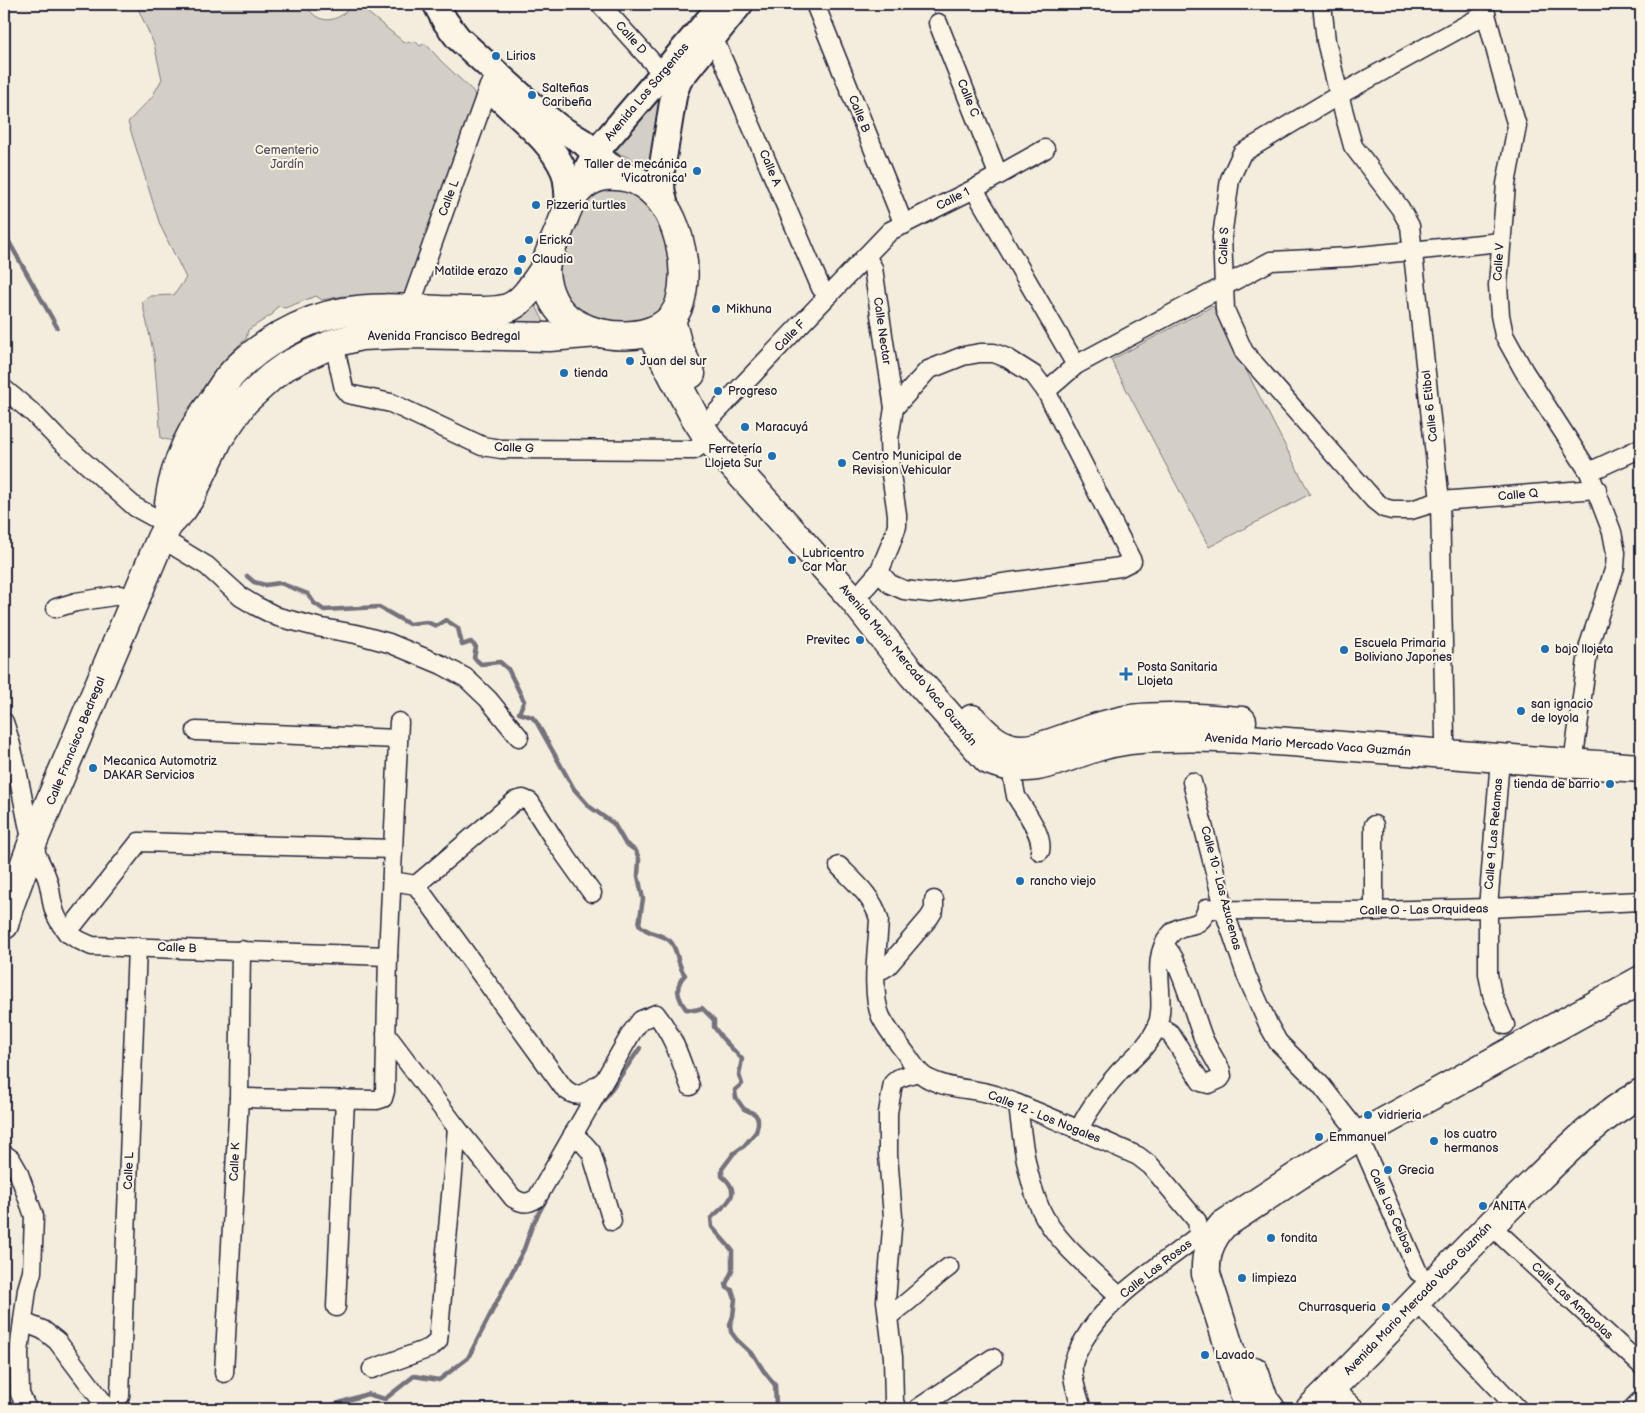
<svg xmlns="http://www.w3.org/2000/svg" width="1645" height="1413" viewBox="0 0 1645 1413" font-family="'Balsamiq Sans',sans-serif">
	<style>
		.green { fill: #d4cfc6; stroke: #7b7880 }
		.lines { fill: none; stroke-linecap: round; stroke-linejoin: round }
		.stream { stroke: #75727b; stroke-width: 4.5 }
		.street-casing { stroke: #22223b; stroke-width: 21 }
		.secondary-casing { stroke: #22223b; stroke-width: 29 }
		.primary-casing { stroke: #22223b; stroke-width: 31 }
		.street { stroke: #fcf5e5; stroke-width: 18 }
		.secondary { stroke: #fcf5e5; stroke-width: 25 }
		.primary { stroke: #fcf5e5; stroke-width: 28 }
		.poi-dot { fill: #1f6fb2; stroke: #fcf5e5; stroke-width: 2 }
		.labels { text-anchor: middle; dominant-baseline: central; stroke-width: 4; stroke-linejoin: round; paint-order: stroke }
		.street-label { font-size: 12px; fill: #22223b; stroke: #fcf5e5 }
		.poi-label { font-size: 12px; fill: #22223b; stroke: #fcf5e5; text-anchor: start }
		.park-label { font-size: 12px; fill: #575665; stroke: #fcf5e5 }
	</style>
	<rect width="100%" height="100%" fill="#f3edde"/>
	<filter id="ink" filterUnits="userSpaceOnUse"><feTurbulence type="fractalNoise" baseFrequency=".02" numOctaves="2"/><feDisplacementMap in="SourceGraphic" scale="10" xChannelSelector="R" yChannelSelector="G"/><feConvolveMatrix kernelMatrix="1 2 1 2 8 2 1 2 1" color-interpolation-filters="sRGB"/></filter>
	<g filter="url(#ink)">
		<g class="green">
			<path d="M 136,4 L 306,4 C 316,26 340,24 351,4 L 357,4 L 405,43 L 415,41 L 420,46 L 425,43 L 442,62 L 473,91 L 476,98 L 403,297 L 343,296 L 322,300 L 316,296 L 285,308 L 279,306 L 275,309 L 273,314 L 248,330 L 246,339 C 214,365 191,404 173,441 L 161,438 L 154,355 L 142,301 L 151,296 L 174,295 L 186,278 L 160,225 L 128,122 L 152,97 L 162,79 L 154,44 Z"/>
			<polygon points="661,90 664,92 649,169 630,158 613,151 613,149"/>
			<path d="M 611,187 C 619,189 631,190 637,194 C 650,204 661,223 667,238 C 674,256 673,297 659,311 C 647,323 608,322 592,319 C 585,318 578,313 571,310 L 556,270 L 586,197 Z"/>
			<polygon points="535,304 546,326 503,330 510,319"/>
			<polygon points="1213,306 1310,494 1209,547 1111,360"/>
		</g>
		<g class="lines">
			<g class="stream">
				<polyline points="4,233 57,327"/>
				<path d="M 247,576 L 254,582 L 265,585 L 280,583 L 308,594 L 314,603 L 324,610 L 379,607 L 409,624 L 427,622 L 436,626 L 446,620 L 458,628 L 462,645 L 471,642 L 476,647 L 474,658 L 481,664 L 500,662 L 508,669 L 524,701 L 519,713 L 532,717 L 537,723 L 574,789 L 590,807 L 614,824 L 625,843 L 636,851 L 639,859 L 638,876 L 643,899 L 639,924 C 646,934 661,933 670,941 C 678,948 677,966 685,975 C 683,977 681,979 680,982 C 675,991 681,1003 686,1009 L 695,1010 L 702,1008 L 714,1020 L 714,1027 L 722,1038 L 742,1059 L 739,1075 L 742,1084 L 735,1090 L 736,1098 L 744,1109 L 755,1114 L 758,1119 L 758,1124 L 756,1132 L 744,1146 L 734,1153 L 722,1169 L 722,1176 C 744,1194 726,1204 711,1218 L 712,1227 L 732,1250 L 732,1271 L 726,1284 L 727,1288 L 732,1290 L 735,1299 L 733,1316 L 730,1325 L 731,1332 L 737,1340 L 755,1357 L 763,1370 L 775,1385 L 776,1405 L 778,1409"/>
				<polyline points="597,1110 640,1048"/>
				<polyline points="321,1409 367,1394 385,1399 414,1376 439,1380 468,1358 524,1249 532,1226 545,1201"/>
			</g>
			<g class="street-casing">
				<g id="street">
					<polyline points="600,4 662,73"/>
					<polyline points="815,4 904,225"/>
					<polyline points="1322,4 1326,41 1339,95 1353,146 1400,208 1410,226 1440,501 1445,738"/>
					<polyline points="1482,4 1486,14 1506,89 1517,126 1506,184 1498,285 1500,315 1504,335 1524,371 1589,472 1612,532 1616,553 1615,567 1589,645 1575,749"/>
					<polyline points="1486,14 1339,95 1242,153 1230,179 1222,237 1225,310 1244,352 1374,500 1384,508 1392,510 1411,510 1440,501 1597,489"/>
					<polyline points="938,23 998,174"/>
					<polyline points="712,40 718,48 821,288 829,295"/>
					<polyline points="974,189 1076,365"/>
					<polyline points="413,309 413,298 489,86"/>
					<polyline points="334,343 344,389 348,394 391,403 482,446 501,449 694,450 709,439"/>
					<polyline points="4,389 34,414 57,438 135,507 168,525"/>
					<polyline points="1046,391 1076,365 1271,261 1350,257 1501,242"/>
					<polyline points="714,415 890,231 974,189 1045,149"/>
					<polyline points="1589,472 1641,448"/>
					<polyline points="161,538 207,566 241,597 256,606 278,617 317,627 356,634 389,643 442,665 466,678 488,699 519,737"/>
					<polyline points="879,572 890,584 904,590 930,593 1120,567 1132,561 1046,391 1034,375 1007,358 994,353 980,353 963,356 928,370 894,408"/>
					<polyline points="865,588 879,572 890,546 897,526 897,514 890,468 889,439 894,408 873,268 866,256"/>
					<polyline points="56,608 76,602 120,595 134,600"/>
					<path d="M 4,722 C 18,761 22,802 32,842 C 35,855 44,867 48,881 C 52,894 51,909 59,921 C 66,935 78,940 92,946 L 388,956"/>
					<polyline points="196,731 398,739"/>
					<polyline points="1500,759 1488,908 1488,974 1492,994 1505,1025"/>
					<path d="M 1014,768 L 1013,780 L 1016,796 C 1024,810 1044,835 1040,851"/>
					<polyline points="1192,782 1227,919 1247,977 1269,1026 1278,1042 1321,1085 1360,1135"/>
					<polyline points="1374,825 1374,911"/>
					<path d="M 839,866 C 855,882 873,897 879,919 C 878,946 870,992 881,1017 C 887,1029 896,1040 904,1051 C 912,1061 917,1074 929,1079 C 950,1090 974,1088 995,1095 C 1043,1113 1090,1135 1138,1156 L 1151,1166 L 1197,1221 L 1199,1235 L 1211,1241"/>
					<path d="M 392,881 L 416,885 L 563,1087 C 578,1102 587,1092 602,1082"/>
					<polyline points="416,885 515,801 523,799 530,802 555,841 592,893"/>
					<polyline points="67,933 139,842 393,849"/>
					<polyline points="876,970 883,969 888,966 929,918 934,910 934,900"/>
					<path d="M 1157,1025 L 1170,1033 L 1201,1082 L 1209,1084 L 1220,1079 L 1222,1076 L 1221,1071 C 1216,1061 1209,1050 1204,1040 C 1195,1020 1180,956 1164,946"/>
					<path d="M 386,1034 L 457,1128 L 513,1198 C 523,1204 528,1204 537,1198 L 632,1032 L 641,1020 L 656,1014 C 674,1037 680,1058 690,1086"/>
					<polyline points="239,1098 377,1100 383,1098 385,1091 388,956 399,722"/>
					<path d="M 1018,1104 C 1022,1139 1026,1175 1040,1208 C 1055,1242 1093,1271 1119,1296"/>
					<path d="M 1079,1131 C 1086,1111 1106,1087 1120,1071 C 1133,1058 1147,1047 1155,1031 C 1170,1001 1147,962 1170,935 C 1183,919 1201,933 1207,908 L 1225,910 L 1374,911 L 1488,908 L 1641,901"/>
					<polyline points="573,1134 584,1144 591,1152 612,1221"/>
					<polyline points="1365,1151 1418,1272"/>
					<polyline points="4,1154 11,1159 18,1171 34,1216 32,1272 27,1289 19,1352 20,1394 27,1409"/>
					<polyline points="1503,1237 1641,1365"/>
					<polyline points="336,1307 345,1099"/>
					<polyline points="1428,1314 1518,1409"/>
					<path d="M 888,1316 C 910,1303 928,1282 949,1267"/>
					<polyline points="23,1322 43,1330 57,1341 108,1409"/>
					<polyline points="372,1369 430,1348 438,1341 457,1128"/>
					<polyline points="224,1373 239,1098 241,950"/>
					<polyline points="120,1396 137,947"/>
					<polyline points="1345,1399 1356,1409"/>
					<polyline points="897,1409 894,1402 893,1357 886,1301 893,1217 888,1155 888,1113 893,1083 899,1078 918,1072"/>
					<polyline points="917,1409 993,1358"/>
					<path d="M 1082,1409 C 1078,1395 1071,1379 1073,1365 C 1074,1357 1079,1350 1082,1343 C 1108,1296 1158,1268 1199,1235"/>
					<polyline points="1632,1409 1641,1400"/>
				</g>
			</g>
			<g class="secondary-casing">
				<g id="secondary">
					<polyline points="436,4 445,21 458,38 536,109 560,128 583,142 607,164 631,179"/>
					<path d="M 492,90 C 516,116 550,138 564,171 C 568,182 568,194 568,206"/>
					<polyline points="588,167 595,153 722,4"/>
					<polyline points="666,209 662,191 661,174 674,93 679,80 740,4"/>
				</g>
			</g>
			<g class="primary-casing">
				<g id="primary">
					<path d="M 604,176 C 618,175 633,177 644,185 C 678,208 690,265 680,302 C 667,348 587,342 561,312 C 551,301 545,283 545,270 C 545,260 558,234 562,223 C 571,199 577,182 604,176 Z"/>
					<polyline points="671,320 678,346 691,374"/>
					<path d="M 650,332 L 693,414 L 709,439 L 852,598 L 912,674 L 988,760 C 1030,778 1058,759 1097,747 C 1120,740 1142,738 1165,738 C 1228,736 1291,742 1354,747 C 1450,754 1545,762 1641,768"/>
					<path d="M 168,525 C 167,481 186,436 212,402 C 218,394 223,384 229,377 C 256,346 302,319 343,312 C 375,306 409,309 441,310 C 458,310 495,314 510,307 C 525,300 535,282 545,268"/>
					<path d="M 972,719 C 983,731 995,744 1012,748 C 1031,752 1053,742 1071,736 C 1090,729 1111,722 1131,719 C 1168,715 1205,718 1242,721"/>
					<polyline points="4,925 9,907 32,844 161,538 168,525 182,510 191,496 219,438 244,402 271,377 286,366 306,356 334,343 361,336 407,334 549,337 598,333"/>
					<polyline points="1254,1371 1264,1400 1271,1409"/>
					<path d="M 1249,1409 L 1206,1274 C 1205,1254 1210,1240 1223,1225 L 1360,1135 L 1641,980"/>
					<path d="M 1310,1409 C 1381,1340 1449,1265 1520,1196 C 1558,1159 1596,1119 1641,1093"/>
				</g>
			</g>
			<use href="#street" class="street"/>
			<use href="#secondary" class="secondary"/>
			<use href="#primary" class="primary"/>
		</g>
	</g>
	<g class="poi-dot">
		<circle cx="496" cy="56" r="5"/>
		<circle cx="532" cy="95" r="5"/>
		<circle cx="697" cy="171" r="5"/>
		<circle cx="536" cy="205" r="5"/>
		<circle cx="529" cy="240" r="5"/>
		<circle cx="522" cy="259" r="5"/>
		<circle cx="518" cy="271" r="5"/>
		<circle cx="716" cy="309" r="5"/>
		<circle cx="630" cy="361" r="5"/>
		<circle cx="564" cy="373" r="5"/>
		<circle cx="718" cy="391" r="5"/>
		<circle cx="745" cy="427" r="5"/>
		<circle cx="772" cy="456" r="5"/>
		<circle cx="842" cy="463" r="5"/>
		<circle cx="792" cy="560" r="5"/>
		<circle cx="860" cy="640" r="5"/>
		<circle cx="1545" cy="649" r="5"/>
		<circle cx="1344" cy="650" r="5"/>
		<path d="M1123.5 666.5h5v5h5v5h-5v5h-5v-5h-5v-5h5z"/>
		<circle cx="1521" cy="711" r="5"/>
		<circle cx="93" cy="768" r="5"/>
		<circle cx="1610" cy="784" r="5"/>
		<circle cx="1020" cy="881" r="5"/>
		<circle cx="1368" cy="1115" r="5"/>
		<circle cx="1319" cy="1137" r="5"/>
		<circle cx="1434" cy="1141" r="5"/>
		<circle cx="1388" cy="1170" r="5"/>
		<circle cx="1483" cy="1206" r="5"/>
		<circle cx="1271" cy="1238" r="5"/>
		<circle cx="1242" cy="1278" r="5"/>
		<circle cx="1386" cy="1307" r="5"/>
		<circle cx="1205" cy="1355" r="5"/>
	</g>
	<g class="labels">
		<g class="street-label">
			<text transform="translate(631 38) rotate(48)">Calle D</text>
			<text transform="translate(647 92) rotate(-50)">Avenida Los Sargentos</text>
			<text transform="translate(968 98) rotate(68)">Calle C</text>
			<text transform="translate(859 114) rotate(68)">Calle B</text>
			<text transform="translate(770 168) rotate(67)">Calle A</text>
			<text transform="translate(449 198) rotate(-70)">Calle L</text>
			<text transform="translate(953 199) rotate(-27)">Calle 1</text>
			<text transform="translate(1224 246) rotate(-88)">Calle S</text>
			<text transform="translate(1499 262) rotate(-86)">Calle V</text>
			<text transform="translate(882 331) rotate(82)">Calle Nectar</text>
			<text x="444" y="336">Avenida Francisco Bedregal</text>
			<text transform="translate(790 336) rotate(-46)">Calle F</text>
			<text transform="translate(1430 406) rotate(-96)">Calle 6 Etibol</text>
			<text transform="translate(514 448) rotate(2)">Calle G</text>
			<text transform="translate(1518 495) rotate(-5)">Calle Q</text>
			<text transform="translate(908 665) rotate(50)">Avenida Mario Mercado Vaca Guzmán</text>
			<text transform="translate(76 741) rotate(-68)">Calle Francisco Bedregal</text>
			<text transform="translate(1308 745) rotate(4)">Avenida Mario Mercado Vaca Guzmán</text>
			<text transform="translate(1494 834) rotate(-85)">Calle 9 Las Retamas</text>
			<text transform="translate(1221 888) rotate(75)">Calle 10 - Las Azucenas</text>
			<text transform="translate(1424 910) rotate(-1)">Calle O - Las Orquideas</text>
			<text transform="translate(177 948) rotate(2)">Calle B</text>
			<text transform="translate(1044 1117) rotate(22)">Calle 12 - Los Nogales</text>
			<text transform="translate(235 1162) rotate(-87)">Calle K</text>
			<text transform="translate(129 1171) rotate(-88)">Calle L</text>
			<text transform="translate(1391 1211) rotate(66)">Calle Los Ceibos</text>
			<text transform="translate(1156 1269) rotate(-38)">Calle Las Rosas</text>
			<text transform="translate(1418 1299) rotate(-46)">Avenida Mario Mercado Vaca Guzmán</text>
			<text transform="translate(1572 1301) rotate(43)">Calle Las Amapolas</text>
		</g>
		<g class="poi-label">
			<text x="506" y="56">Lirios</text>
			<text x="542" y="88">Salteñas<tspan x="542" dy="14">Caribeña</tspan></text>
			<text x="687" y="164" text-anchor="end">Taller de mecánica<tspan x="687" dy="14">'Vicatronica'</tspan></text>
			<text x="546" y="205">Pizzeria turtles</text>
			<text x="539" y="240">Ericka</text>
			<text x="532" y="259">Claudia</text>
			<text x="508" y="271" text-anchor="end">Matilde erazo</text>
			<text x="726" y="309">Mikhuna</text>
			<text x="640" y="361">Juan del sur</text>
			<text x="574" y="373">tienda</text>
			<text x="728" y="391">Progreso</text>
			<text x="755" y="427">Maracuyá</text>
			<text x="762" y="449" text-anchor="end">Ferretería<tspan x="762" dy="14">Llojeta Sur</tspan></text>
			<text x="852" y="456">Centro Municipal de<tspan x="852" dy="14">Revision Vehicular</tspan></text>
			<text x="802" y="553">Lubricentro<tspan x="802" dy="14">Car Mar</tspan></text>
			<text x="850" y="640" text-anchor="end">Previtec</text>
			<text x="1354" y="643">Escuela Primaria<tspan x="1354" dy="14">Boliviano Japones</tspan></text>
			<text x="1555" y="649">bajo llojeta</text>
			<text x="1137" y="667">Posta Sanitaria<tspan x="1137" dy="14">Llojeta</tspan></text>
			<text x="1531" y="704">san ignacio<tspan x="1531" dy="14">de loyola</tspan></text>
			<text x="103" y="761">Mecanica Automotriz<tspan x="103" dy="14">DAKAR Servicios</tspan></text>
			<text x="1600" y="784" text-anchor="end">tienda de barrio</text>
			<text x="1030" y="881">rancho viejo</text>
			<text x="1378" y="1115">vidrieria</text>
			<text x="1444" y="1134">los cuatro<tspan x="1444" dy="14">hermanos</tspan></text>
			<text x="1329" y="1137">Emmanuel</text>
			<text x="1398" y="1170">Grecia</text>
			<text x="1493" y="1206">ANITA</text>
			<text x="1281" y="1238">fondita</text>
			<text x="1252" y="1278">limpieza</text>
			<text x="1376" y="1307" text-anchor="end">Churrasqueria</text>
			<text x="1215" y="1355">Lavado</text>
		</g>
		<g class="park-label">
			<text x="287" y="150">Cementerio<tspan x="287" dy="14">Jardín</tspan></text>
		</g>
	</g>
	<rect width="1645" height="1413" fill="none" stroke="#fcf5e5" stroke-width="20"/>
	<rect x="10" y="10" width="1625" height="1393" fill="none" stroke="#22223b" stroke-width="2" filter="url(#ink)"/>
</svg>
